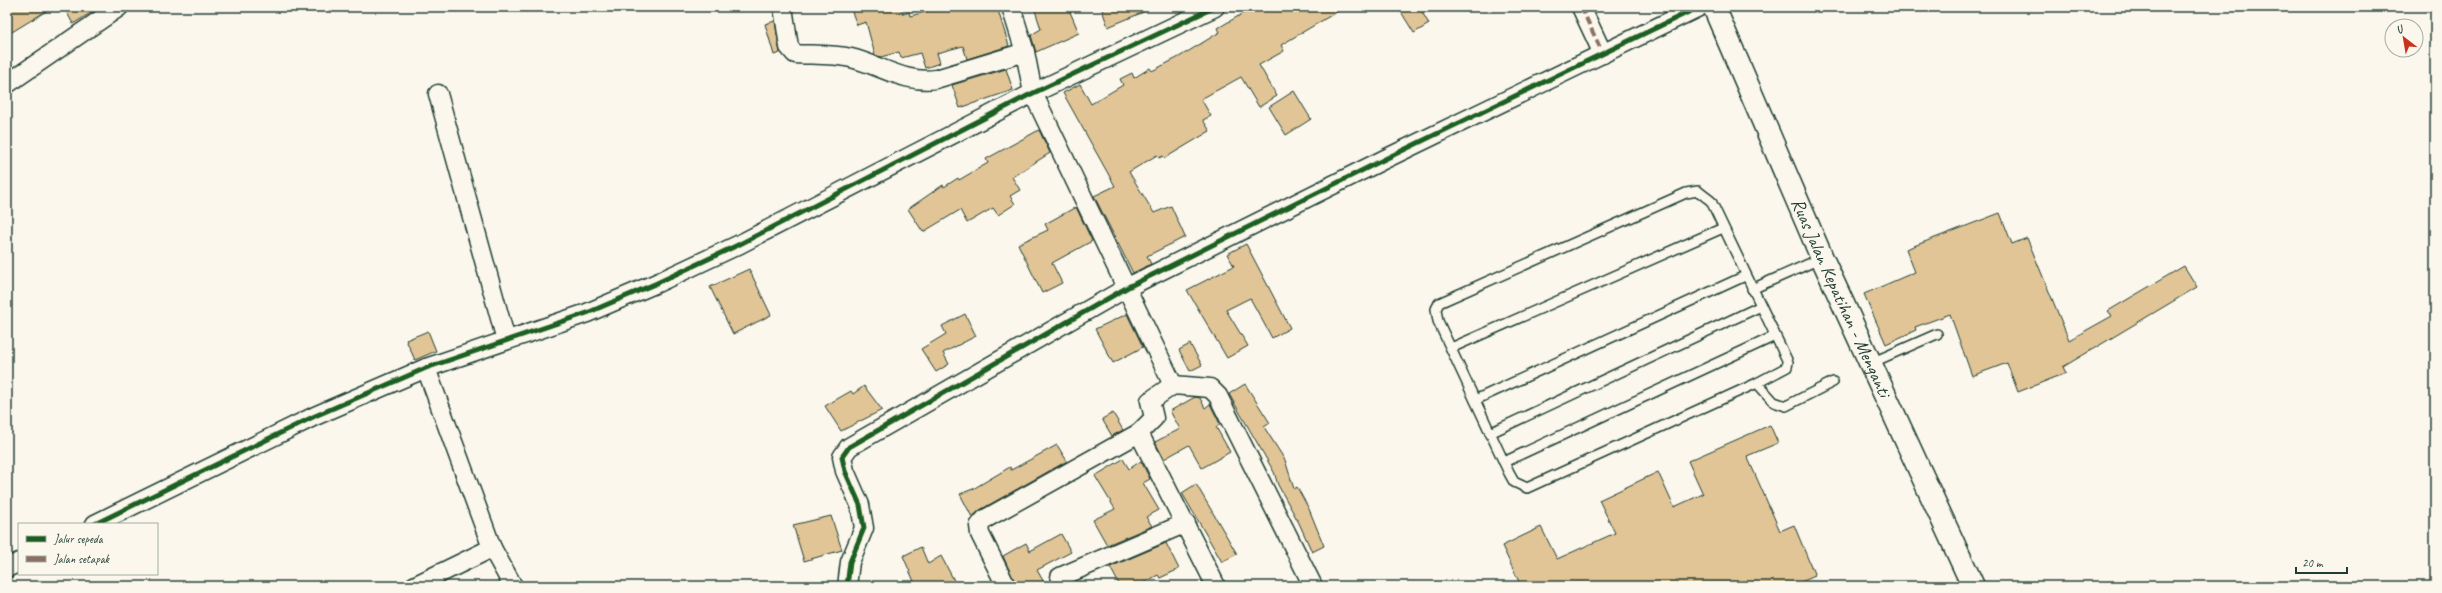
<svg xmlns="http://www.w3.org/2000/svg" width="2442" height="593" viewBox="0 0 2442 593" font-family="Caveat,sans-serif">
	<style>
		.building { fill: #e1c596; stroke: #1f3d34 }
		.lines { fill: none; stroke-linecap: round; stroke-linejoin: round }
		.lane-casing { stroke: #1f3d34; stroke-width: 12 }
		.street-casing { stroke: #1f3d34; stroke-width: 21 }
		.secondary-casing { stroke: #1f3d34; stroke-width: 25 }
		.lane { stroke: #fbf7ec; stroke-width: 9 }
		.street { stroke: #fbf7ec; stroke-width: 18 }
		.secondary { stroke: #fbf7ec; stroke-width: 22 }
		.quiet { stroke: #8d6e63; stroke-width: 4; stroke-dasharray: 8 4; stroke-linecap: butt }
		.cycleway-casing { stroke: #fbf7ec; stroke-width: 8 }
		.cycleway { stroke: #1b5e20; stroke-width: 5 }
		.labels { text-anchor: middle; dominant-baseline: central; stroke-width: 4; stroke-linejoin: round; paint-order: stroke }
		.street-label { font-size: 19px; fill: #1f3d34; stroke: #fbf7ec }
	</style>
	<rect width="100%" height="100%" fill="#fbf7ec"/>
	<filter id="ink" filterUnits="userSpaceOnUse"><feTurbulence type="fractalNoise" baseFrequency=".025" numOctaves="2"/><feDisplacementMap in="SourceGraphic" scale="8" xChannelSelector="R" yChannelSelector="G"/><feConvolveMatrix kernelMatrix="1 2 1 2 8 2 1 2 1" color-interpolation-filters="sRGB"/></filter>
	<g filter="url(#ink)">
		<g class="building">
			<polygon points="15,7 53,7 7,35 7,13"/>
			<polygon points="64,7 100,7 73,24"/>
			<polygon points="850,7 901,7 903,14 909,12 910,16 929,11 937,7 954,7 956,11 973,7 997,7 1009,46 967,59 963,46 937,53 940,63 925,68 920,53 901,58 899,52 881,57 875,55 866,22 857,25"/>
			<polygon points="1034,7 1068,7 1079,33 1036,52 1031,35 1041,29"/>
			<polygon points="1101,7 1153,7 1153,8 1108,27"/>
			<polygon points="1254,7 1345,7 1281,45 1284,51 1259,65 1277,96 1259,107 1241,77 1201,99 1211,116 1203,120 1210,131 1165,158 1163,156 1159,158 1157,155 1129,172 1154,213 1171,206 1185,237 1147,256 1151,264 1133,273 1094,196 1115,186 1063,93 1080,84 1091,104 1123,85 1120,79 1132,73 1134,78 1150,68 1152,71 1179,57 1220,32 1218,28"/>
			<polygon points="1398,7 1419,7 1429,24 1414,33"/>
			<polygon points="775,21 780,53 774,55 765,24"/>
			<polygon points="1006,69 1013,90 960,108 952,85"/>
			<polygon points="1294,91 1311,119 1286,135 1269,107"/>
			<polygon points="1039,130 1050,153 1012,177 1020,190 1010,196 1015,204 998,215 993,208 967,223 960,210 923,232 908,209 943,185 944,187 958,178 959,180 988,163 986,159"/>
			<polygon points="1076,207 1092,241 1052,263 1062,283 1042,293 1018,244 1048,230 1045,224"/>
			<polygon points="2000,213 2012,244 2027,238 2069,340 2112,316 2108,311 2184,266 2197,287 2063,367 2066,373 2018,392 2007,363 1972,376 1950,314 1915,327 1916,330 1886,344 1864,294 1915,272 1906,249"/>
			<polygon points="1246,244 1290,328 1272,338 1250,298 1226,310 1248,346 1227,358 1187,290 1234,266 1227,254"/>
			<polygon points="749,269 771,315 733,334 710,287"/>
			<polygon points="965,314 976,336 943,353 949,364 936,372 921,349 946,334 942,326"/>
			<polygon points="1127,314 1143,347 1113,363 1095,329"/>
			<polygon points="428,331 436,351 415,360 406,340"/>
			<polygon points="1190,344 1202,365 1190,371 1179,350"/>
			<polygon points="1245,384 1270,423 1264,427 1285,460 1294,489 1297,487 1309,509 1324,546 1312,552 1299,523 1278,485 1274,472 1229,394"/>
			<polygon points="864,386 882,410 841,431 825,406 851,391 853,394"/>
			<polygon points="1195,397 1200,398 1205,408 1210,404 1220,424 1216,427 1230,452 1202,468 1189,445 1164,459 1155,442 1180,429 1170,411"/>
			<polygon points="1113,413 1123,430 1112,436 1102,419"/>
			<polygon points="1770,425 1778,443 1747,456 1780,531 1794,525 1815,576 1792,586 1521,586 1502,546 1541,527 1557,559 1615,533 1599,500 1658,472 1674,507 1703,494 1688,461"/>
			<polygon points="1057,445 1067,461 980,510 972,517 960,494 973,489 1010,467 1011,470"/>
			<polygon points="1123,459 1129,469 1141,461 1150,479 1143,483 1159,510 1146,517 1152,526 1107,545 1093,520 1115,509 1095,476"/>
			<polygon points="1196,484 1237,554 1222,562 1182,493"/>
			<polygon points="831,516 842,550 804,561 793,525"/>
			<polygon points="1061,534 1071,552 1037,570 1046,586 1016,586 1003,556 1026,543 1030,551"/>
			<polygon points="1166,543 1179,569 1160,578 1158,575 1138,586 1120,586 1110,567"/>
			<polygon points="921,547 928,564 941,556 957,586 916,586 903,556"/>
		</g>
		<g class="lines">
			<g class="lane-casing">
				<g id="lane">
					<polygon points="1698,191 1711,201 1788,362 1787,367 1757,383 1527,488 1514,482 1509,473 1438,321 1436,309 1439,303 1686,193"/>
					<polyline points="1752,289 1822,258"/>
					<polyline points="1451,348 1723,228"/>
					<polyline points="1871,363 1937,334"/>
					<polyline points="1757,383 1774,402 1786,406 1833,382"/>
					<polyline points="1475,400 1745,276"/>
					<polyline points="1490,433 1761,306"/>
					<polyline points="1504,462 1775,336"/>
				</g>
			</g>
			<g class="street-casing">
				<g id="street">
					<path d="M 783,7 L 789,47 L 795,54 C 814,55 833,54 851,58 C 880,65 906,84 936,79 L 1025,52 L 1033,93 L 1173,385"/>
					<polyline points="1011,7 1025,52"/>
					<polyline points="1581,7 1603,54"/>
					<polyline points="7,84 119,7"/>
					<polyline points="438,94 506,340"/>
					<polyline points="426,368 492,548 513,586"/>
					<polyline points="1139,433 1216,586"/>
					<polyline points="95,524 315,416 426,368 587,313 657,283 740,244 1027,96 1215,7"/>
					<polyline points="7,568 19,562"/>
					<polyline points="1060,577 1186,523"/>
					<polyline points="414,586 492,548"/>
					<polyline points="847,586 850,562 864,528 860,505 845,471 842,457 849,447 1128,287 1385,159 1699,7"/>
					<polyline points="1006,586 980,534 979,526 985,519 1139,433 1154,418 1150,401 1173,385 1210,388 1218,396 1313,586"/>
				</g>
			</g>
			<g class="secondary-casing">
				<g id="secondary">
					<path id="s1" d="M 1714,7 L 1822,258 L 1973,586"/>
				</g>
			</g>
			<use href="#lane" class="lane"/>
			<use href="#street" class="street"/>
			<use href="#secondary" class="secondary"/>
			<polyline class="quiet" points="1581,7 1603,54"/>
			<g class="cycleway-casing">
				<g id="cycleway">
					<polyline points="95,524 315,416 426,368 587,313 657,283 740,244 1027,96 1215,7"/>
					<polyline points="847,586 850,562 864,528 860,505 845,471 842,457 849,447 1128,287 1385,159 1699,7"/>
				</g>
			</g>
			<use href="#cycleway" class="cycleway"/>
		</g>
	</g>
	<g class="labels">
		<g class="street-label">
			<text stroke="none"><textPath href="#s1" startOffset="317">Ruas Jalan Kepatihan - Menganti</textPath></text>
		</g>
	</g>
	<rect width="2442" height="593" fill="none" stroke="#fbf7ec" stroke-width="24"/>
	<rect x="12" y="12" width="2418" height="569" fill="none" stroke="#1f3d34" stroke-width="1.5" filter="url(#ink)"/>
	<rect x="18" y="523" width="140" height="52" fill="#fbf7ec" stroke="#a3ada2"/>
	<rect x="26" y="536" width="20" height="6" fill="#1b5e20" stroke="#a3ada2"/>
	<text x="54" y="543" font-size="12" fill="#1f3d34">Jalur sepeda</text>
	<rect x="26" y="556" width="20" height="6" fill="#8d6e63" stroke="#a3ada2"/>
	<text x="54" y="563" font-size="12" fill="#1f3d34">Jalan setapak</text>
	<g transform="translate(2404 38) rotate(329)"><circle r="19" fill="#fbf7ec" stroke="#a3ada2"/>
	<path d="M0-3L7 15L0 10L-7 15Z" fill="#c8321e"/>
	<text y="-6" font-size="11" font-weight="bold" text-anchor="middle" fill="#1f3d34">U</text>
	</g>
	<path d="M2296 567v6h51v-6" fill="none" stroke="#1f3d34" stroke-width="2"/>
	<text x="2302" y="567" font-size="12" fill="#1f3d34" stroke="#fbf7ec" stroke-width="3" paint-order="stroke">20 m</text>
</svg>
